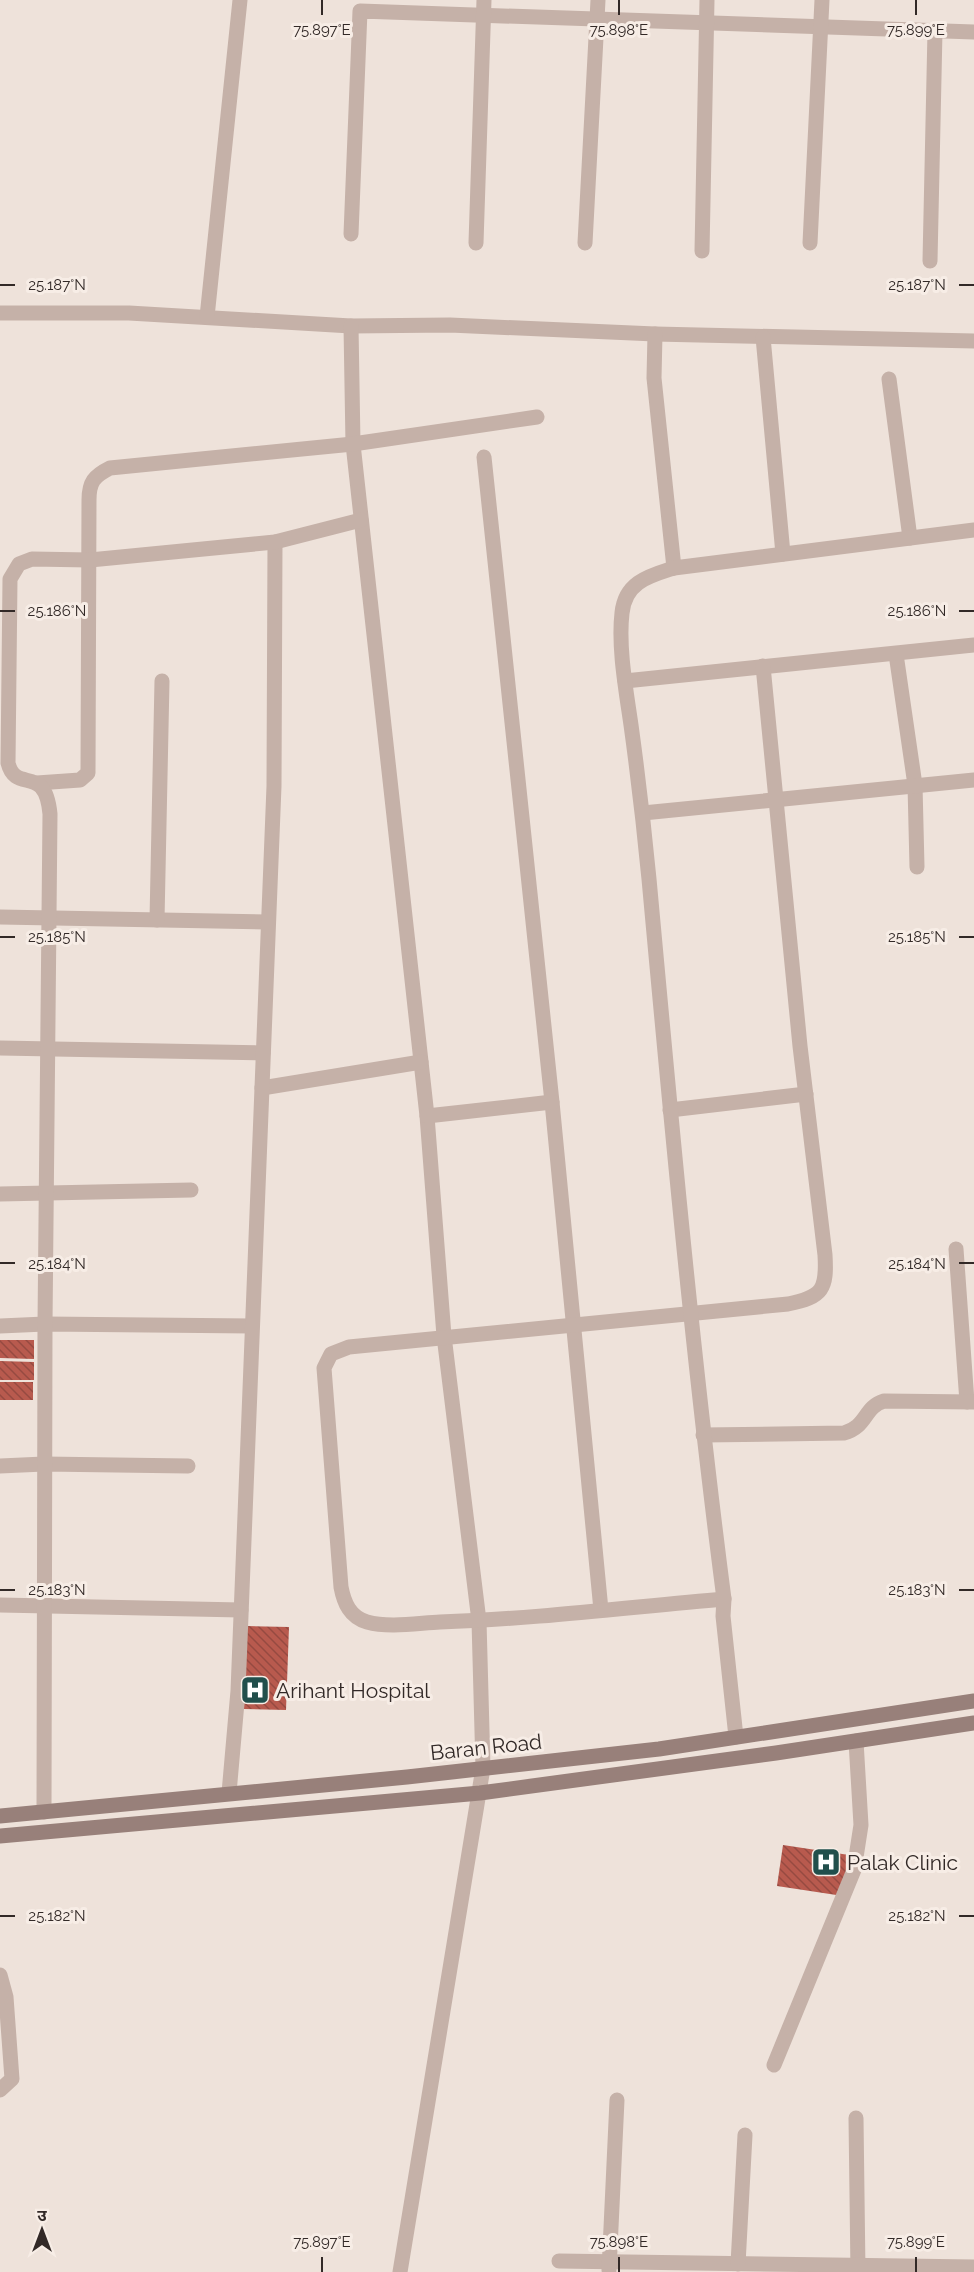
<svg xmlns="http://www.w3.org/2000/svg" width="974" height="2272" viewBox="0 0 974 2272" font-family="Raleway,'Noto Sans Devanagari',sans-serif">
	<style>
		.building { fill: url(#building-back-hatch) }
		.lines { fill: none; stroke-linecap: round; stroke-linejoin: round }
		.minor { stroke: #c5b1a8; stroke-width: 15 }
		.secondary { stroke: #98807a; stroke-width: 15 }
		.ticks { fill: none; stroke: #322927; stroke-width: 2 }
		.labels { text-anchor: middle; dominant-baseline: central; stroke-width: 6; stroke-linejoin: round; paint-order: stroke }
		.poi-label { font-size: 21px; fill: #322927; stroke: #f7ede6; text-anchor: start }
		.street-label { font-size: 21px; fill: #322927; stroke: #f7ede6 }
		.ticks-label { font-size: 15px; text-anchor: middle; fill: #322927; stroke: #f7ede6; stroke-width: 6; stroke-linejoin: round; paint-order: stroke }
	</style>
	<defs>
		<pattern id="building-back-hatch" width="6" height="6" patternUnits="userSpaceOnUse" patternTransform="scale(1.5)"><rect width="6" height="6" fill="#b85a4e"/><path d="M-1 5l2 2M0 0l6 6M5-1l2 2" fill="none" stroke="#964a41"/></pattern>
	</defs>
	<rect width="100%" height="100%" fill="#eee2da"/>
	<g class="building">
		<polygon points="0,1340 34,1340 34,1359 0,1358"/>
		<polygon points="0,1361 34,1362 34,1380 0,1380"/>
		<rect x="0" y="1382" width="33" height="18"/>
		<polygon points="247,1626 289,1627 286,1710 244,1709"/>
		<polygon points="783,1845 849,1855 843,1896 777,1886"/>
	</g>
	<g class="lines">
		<g class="minor">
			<polyline points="351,234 360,11 974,32"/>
			<polyline points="476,243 484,0"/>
			<polyline points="585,243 598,0"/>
			<polyline points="810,243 822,0"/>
			<polyline points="702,251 707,0"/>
			<polyline points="930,261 935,31"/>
			<polyline points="0,313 129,313 351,326 450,325 655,334 974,341"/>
			<polyline points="207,317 240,0"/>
			<polyline points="351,326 353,444 427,1116 444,1336 479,1621 483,1768 400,2272"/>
			<polyline points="655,334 654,378 674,568"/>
			<polyline points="763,337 783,554"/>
			<polyline points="889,379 910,538"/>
			<polyline points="484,457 552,1102 601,1610"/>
			<polyline points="896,654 915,785 917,867"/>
			<polyline points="625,681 974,645"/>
			<path d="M 37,783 L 80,780 L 88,773 L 89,500 C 89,482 94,476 110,468 L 353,444 L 537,417"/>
			<polyline points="643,813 974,780"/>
			<polyline points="0,917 268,922"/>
			<polyline points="157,920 162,681"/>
			<polyline points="0,1048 263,1053"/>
			<polyline points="262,1088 421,1062"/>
			<polyline points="670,1110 806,1094"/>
			<polyline points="427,1116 552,1102"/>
			<polyline points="0,1194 191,1190"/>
			<polyline points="956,1249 967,1402"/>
			<polyline points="0,1326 45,1324 252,1326"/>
			<path d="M 703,1435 L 844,1433 C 867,1427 864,1407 884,1401 L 974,1402"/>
			<polyline points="0,1466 44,1464 188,1466"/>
			<path d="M 724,1599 C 630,1607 535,1619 440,1622 C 418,1623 389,1628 367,1622 C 350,1617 344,1603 341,1587 L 324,1368 L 331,1354 L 349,1347 L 788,1304 C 823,1297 827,1289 825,1255 L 800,1046 L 763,666"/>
			<polyline points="0,1605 241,1610"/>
			<path d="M 736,1737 L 723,1616 L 724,1599 C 693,1360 671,1120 649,879 C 644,827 638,776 631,725 C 626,690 618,647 622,613 C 625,582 649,576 674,568 L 974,530"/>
			<polyline points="229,1793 238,1691 274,786 275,542"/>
			<path d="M 44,1812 L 45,1324 L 50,814 C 45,762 16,795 8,763 L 10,579 L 19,564 L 32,559 L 90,560 L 275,542 L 361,520"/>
			<polyline points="0,1975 6,1997 12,2079 0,2090"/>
			<polyline points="774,2065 854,1870 861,1825 856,1741"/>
			<polyline points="856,2118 858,2272"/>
			<polyline points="559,2261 974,2267"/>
			<polyline points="738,2264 745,2135"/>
			<polyline points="609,2270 617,2100"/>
		</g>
		<g class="secondary">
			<polyline points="0,1816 407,1777 659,1749 974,1701"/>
			<polyline points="0,1836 480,1793 776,1753 974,1723"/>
		</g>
	</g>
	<path class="ticks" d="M 322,0 L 322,15M 619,0 L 619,15M 916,0 L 916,15M 0,285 L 15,285M 959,285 L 974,285M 0,611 L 15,611M 959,611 L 974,611M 0,937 L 15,937M 959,937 L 974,937M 0,1263 L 15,1263M 959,1263 L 974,1263M 0,1590 L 15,1590M 959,1590 L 974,1590M 0,1916 L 15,1916M 959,1916 L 974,1916M 322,2257 L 322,2272M 619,2257 L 619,2272M 916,2257 L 916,2272"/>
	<defs>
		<g id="hospital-square" transform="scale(1.5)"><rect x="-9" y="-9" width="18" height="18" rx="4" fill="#214f4c" stroke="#f7ede6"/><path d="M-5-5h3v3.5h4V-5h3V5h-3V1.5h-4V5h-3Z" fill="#fff"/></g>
	</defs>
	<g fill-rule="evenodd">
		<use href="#hospital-square" x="255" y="1690"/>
		<use href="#hospital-square" x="826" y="1862"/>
	</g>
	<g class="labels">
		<g class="poi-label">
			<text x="276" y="1690">Arihant Hospital</text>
			<text x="847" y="1862">Palak Clinic</text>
		</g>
		<g class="street-label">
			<text transform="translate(486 1747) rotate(-6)">Baran Road</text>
		</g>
	</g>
	<g class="ticks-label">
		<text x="322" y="35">75.897°E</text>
		<text x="619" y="35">75.898°E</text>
		<text x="916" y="35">75.899°E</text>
		<text x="57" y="290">25.187°N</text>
		<text x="917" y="290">25.187°N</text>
		<text x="57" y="616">25.186°N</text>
		<text x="917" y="616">25.186°N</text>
		<text x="57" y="942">25.185°N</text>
		<text x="917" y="942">25.185°N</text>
		<text x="57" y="1269">25.184°N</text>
		<text x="917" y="1269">25.184°N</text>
		<text x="57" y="1595">25.183°N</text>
		<text x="917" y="1595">25.183°N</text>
		<text x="57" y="1921">25.182°N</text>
		<text x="917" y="1921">25.182°N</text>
		<text x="322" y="2247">75.897°E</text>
		<text x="619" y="2247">75.898°E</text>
		<text x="916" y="2247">75.899°E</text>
	</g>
	<g transform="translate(42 2230)" stroke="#f7ede6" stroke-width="4.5" paint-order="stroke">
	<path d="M0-4.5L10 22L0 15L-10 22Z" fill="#322927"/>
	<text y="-9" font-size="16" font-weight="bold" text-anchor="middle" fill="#322927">उ</text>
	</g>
</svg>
